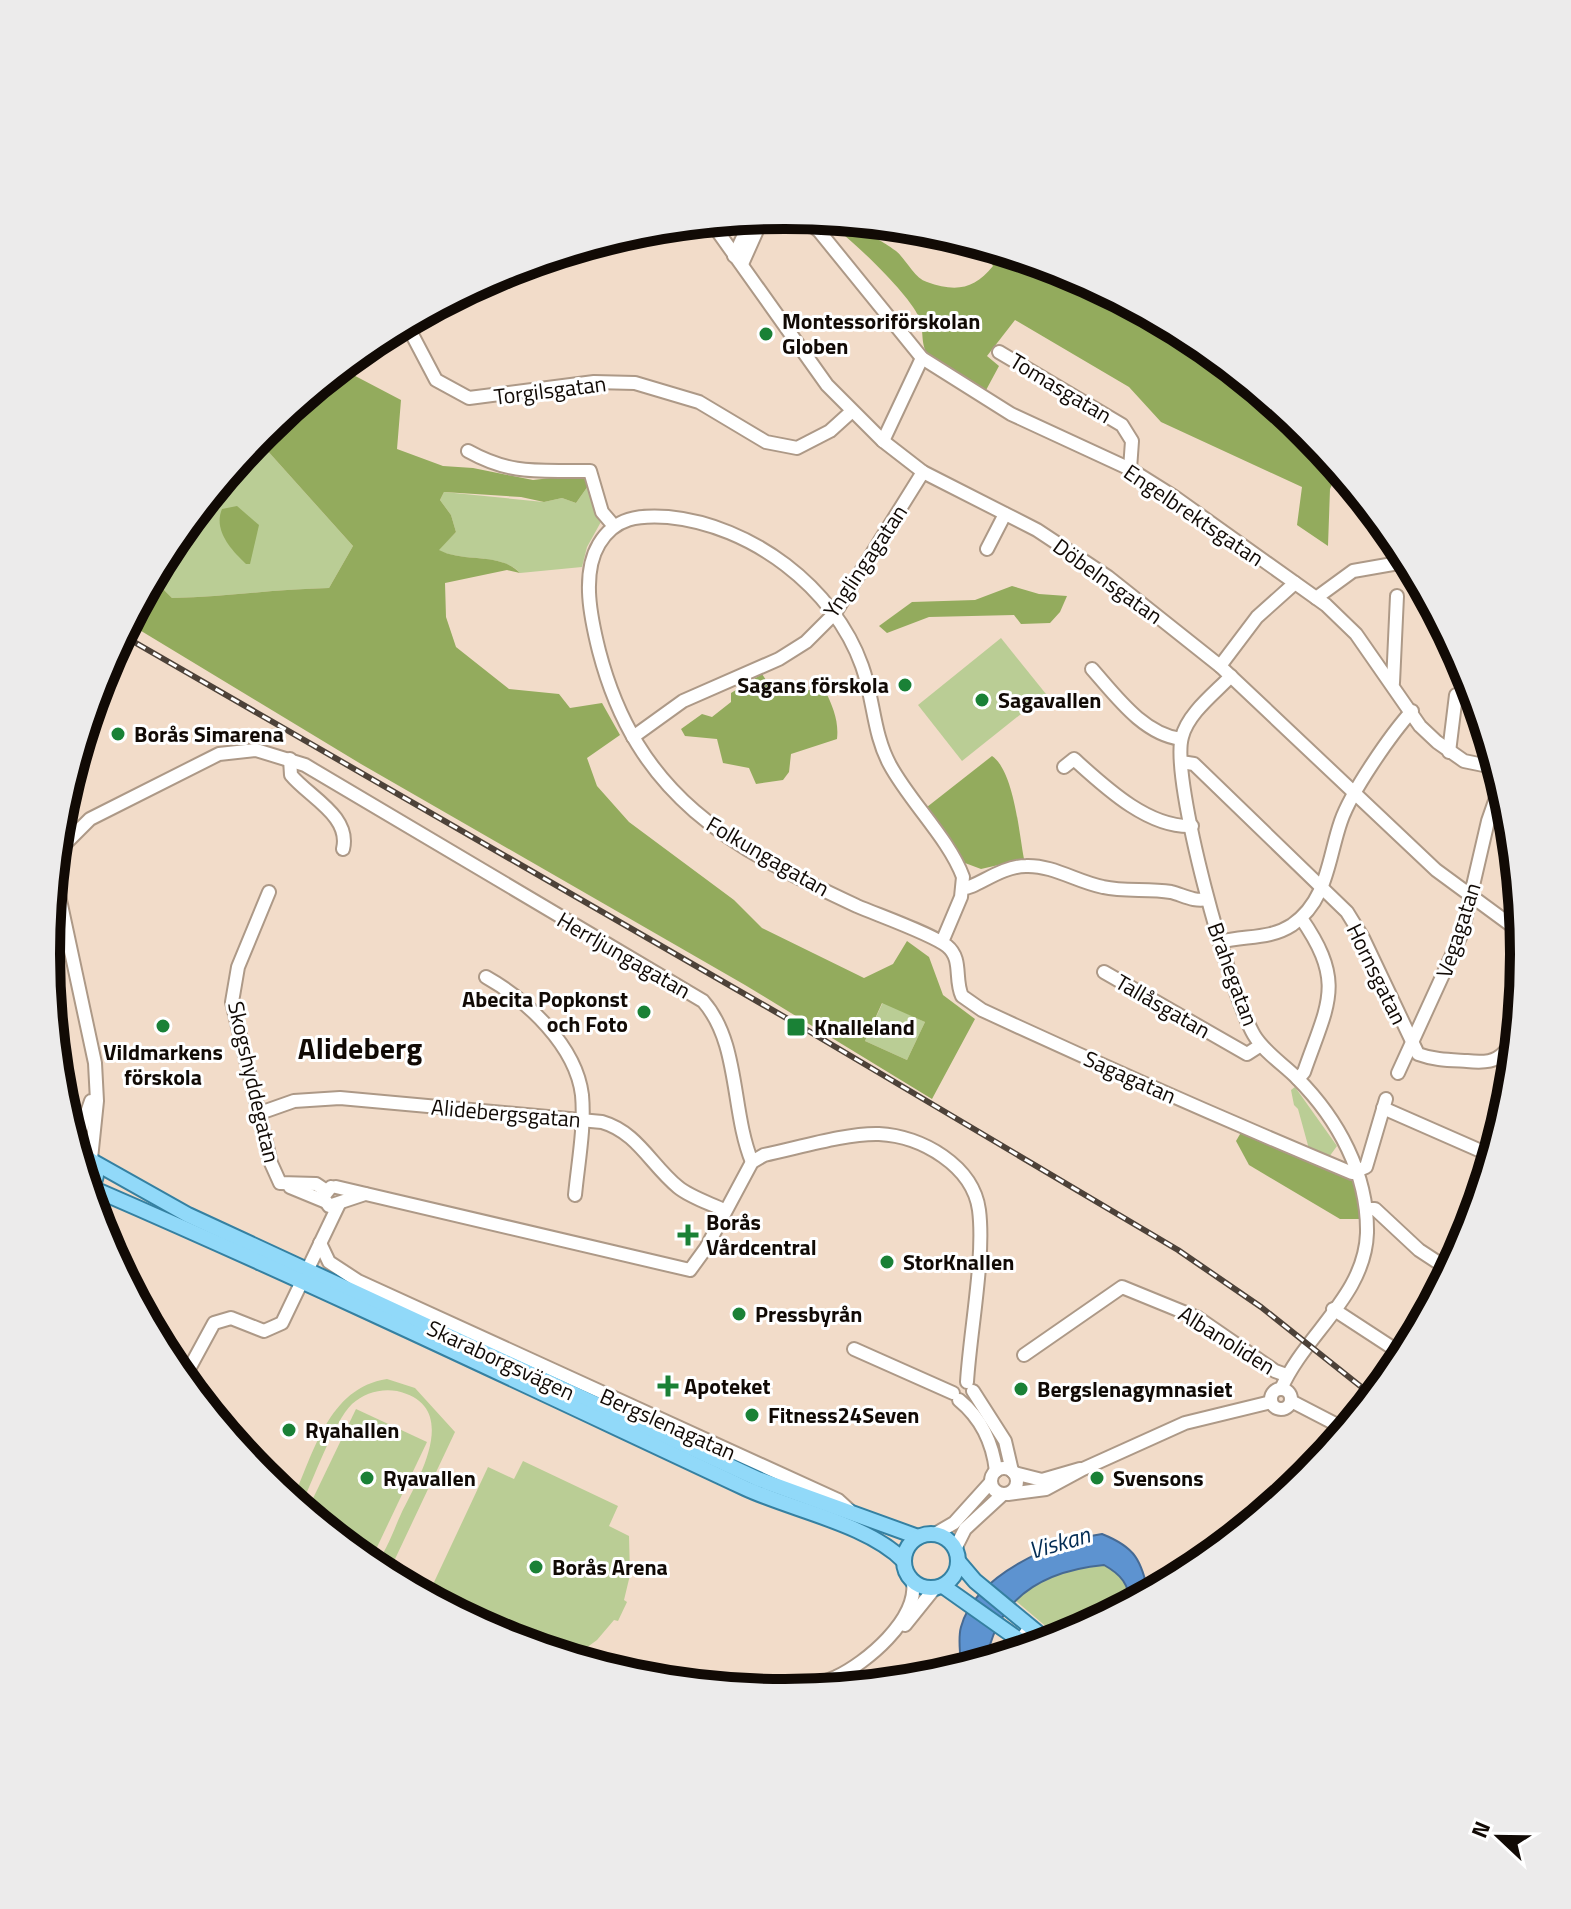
<svg xmlns="http://www.w3.org/2000/svg" width="1571" height="1909" viewBox="0 0 1571 1909" font-family="'Titillium Web',sans-serif">
	<style>
		.green { fill: #bacd95 }
		.forest { fill: #93ab5d; fill-rule: evenodd }
		.water { fill: #5d93d0; stroke: #466a93; stroke-width: 2 }
		.lines { fill: none; stroke-linecap: round; stroke-linejoin: round }
		.minor-casing { stroke: #ad9987; stroke-width: 16 }
		.major-casing { stroke: #3580a1; stroke-width: 18 }
		.minor { stroke: #fff; stroke-width: 12 }
		.major { stroke: #91d9f9; stroke-width: 14 }
		.rail-casing { stroke: #4d4239; stroke-width: 6 }
		.rail { stroke: #fff; stroke-width: 3; stroke-dasharray: 9; stroke-linecap: butt }
		.poi-dot { fill: #1a8136; stroke: #fff; stroke-width: 3 }
		.labels { text-anchor: middle; dominant-baseline: central; stroke-width: 6; stroke-linejoin: round; paint-order: stroke }
		.poi-label { font-size: 22px; font-weight: bold; fill: #110a05; stroke: #fff; text-anchor: start }
		.street-label { font-size: 22px; fill: #110a05; stroke: #fff }
		.water-label { font-size: 24px; font-style: italic; fill: #032c53; stroke: #fff }
		.district-label { font-size: 30px; font-weight: bold; fill: #110a05; stroke: #fff }
		.rim { fill: none; stroke: #110a05; stroke-width: 10 }
	</style>
	<rect width="100%" height="100%" fill="#f2dcc9"/>
	<g class="green">
		<path d="M 257,439 L 353,546 L 329,588 C 275,589 225,597 172,598 L 152,578 L 171,543 Z"/>
		<path d="M 588,486 L 602,520 L 587,547 L 582,567 L 520,573 C 500,552 463,563 438,550 L 456,532 L 451,515 L 440,500 L 444,492 L 544,502 L 562,498 L 576,503 Z"/>
		<polygon points="1001,638 1046,694 962,761 918,705"/>
		<polygon points="883,1002 925,1022 907,1060 865,1041"/>
		<polygon points="1295,1087 1337,1146 1329,1157 1309,1149 1298,1109 1294,1105 1291,1090"/>
		<path d="M 387,1379 L 415,1388 L 455,1432 L 387,1576 L 372,1567 C 386,1555 393,1531 401,1514 C 418,1479 463,1406 397,1391 C 381,1388 364,1393 352,1404 C 334,1421 312,1483 300,1508 L 292,1501 C 314,1453 328,1388 387,1379 Z"/>
		<polygon points="356,1409 427,1442 369,1564 306,1513"/>
		<polygon points="523,1461 618,1506 609,1526 629,1536 630,1575 624,1600 627,1602 618,1621 614,1620 597,1640 571,1659 502,1638 428,1595 488,1467 514,1479"/>
		<path d="M 1104,1565 C 1122,1575 1128,1584 1131,1604 L 1068,1638 L 1062,1640 L 1016,1601 C 1039,1576 1071,1568 1104,1565 Z"/>
	</g>
	<g class="forest">
		<path d="M 824,219 L 863,223 C 875,241 880,239 896,251 C 906,259 914,278 927,282 C 955,292 974,290 993,266 L 981,245 C 1010,254 1042,260 1069,272 C 1167,313 1272,387 1339,469 L 1330,489 L 1328,546 L 1297,525 L 1302,487 L 1161,422 L 1129,387 L 1015,320 L 987,356 L 999,366 L 985,392 L 930,358 C 919,345 925,331 919,317 C 906,290 849,237 824,219 Z"/>
		<path d="M 340,368 L 401,400 L 397,449 L 443,466 L 473,468 L 533,480 L 586,474 L 588,486 L 576,503 L 562,498 L 544,502 L 521,497 L 444,492 L 440,500 L 451,515 L 456,532 L 439,550 C 463,563 501,552 520,573 L 507,570 L 445,583 L 446,617 L 456,647 L 509,689 L 559,694 L 570,708 L 602,703 L 620,735 L 587,758 L 597,786 L 629,822 L 734,900 L 762,928 L 864,978 L 893,964 L 907,941 L 929,957 L 943,995 L 975,1019 L 932,1099 L 745,985 L 361,764 L 128,623 L 152,578 L 172,598 C 225,597 275,589 329,588 L 353,546 L 257,439 ZM 882,1003 L 925,1022 L 907,1060 L 865,1041 Z"/>
		<path d="M 237,506 L 259,525 L 250,564 L 246,564 C 231,550 213,530 222,509 Z"/>
		<polygon points="1012,586 1039,594 1067,596 1060,612 1050,623 1021,624 1014,615 929,617 887,633 879,626 912,602 975,600"/>
		<path d="M 762,674 L 768,683 L 778,679 L 803,690 L 825,690 C 833,707 839,721 837,739 L 791,754 L 789,772 L 783,780 L 756,784 L 749,768 L 723,763 L 717,739 L 685,736 L 681,729 L 702,714 L 712,717 L 731,702 L 731,693 Z"/>
		<path d="M 992,756 C 1014,771 1019,833 1024,859 L 981,869 L 965,863 L 927,807 Z"/>
		<polygon points="1243,1129 1352,1180 1360,1192 1360,1219 1340,1219 1249,1165 1236,1141"/>
	</g>
	<path class="water" d="M 1102,1534 C 1137,1548 1140,1560 1149,1594 L 1131,1604 C 1128,1584 1122,1575 1104,1565 C 1042,1571 996,1599 986,1663 L 960,1671 C 962,1656 957,1641 961,1627 C 975,1575 1053,1541 1102,1534 Z"/>
	<g class="lines">
		<g class="minor-casing">
			<g id="minor">
				<polyline points="802,217 819,231 922,358 1011,414 1130,469 1173,496 1326,605 1356,634 1420,726 1437,742 1464,761 1498,768"/>
				<polyline points="711,222 827,385 883,441 923,472 1037,530 1108,577 1220,666 1436,870 1523,934"/>
				<polyline points="734,256 752,218"/>
				<polyline points="742,264 763,217"/>
				<polyline points="406,323 436,380 469,398 594,382 635,383 699,402 766,442 797,448 830,431 851,412"/>
				<polyline points="999,352 1122,425 1132,441 1130,469"/>
				<polyline points="883,441 922,358"/>
				<path d="M 468,451 C 513,476 540,470 590,471 L 602,512 L 614,526"/>
				<polyline points="987,549 1005,514"/>
				<polyline points="1316,598 1353,571 1410,561"/>
				<polyline points="1220,666 1257,617 1295,583"/>
				<path d="M 1092,669 C 1116,696 1143,734 1181,739"/>
				<polyline points="1456,670 1458,652"/>
				<path d="M 1231,676 C 1215,693 1188,713 1182,737 C 1170,779 1230,994 1254,1035 C 1264,1052 1283,1064 1297,1078 C 1338,1119 1368,1174 1367,1233 C 1365,1296 1305,1334 1281,1389"/>
				<polyline points="1393,683 1397,596"/>
				<polyline points="633,737 683,701 779,659 806,642 835,613 923,472"/>
				<polyline points="1449,752 1456,695"/>
				<path d="M 290,759 L 291,775 C 309,797 351,816 343,849"/>
				<path d="M 1181,762 L 1194,764 L 1347,912 L 1363,938 L 1418,1054 C 1434,1060 1450,1060 1467,1061 C 1476,1062 1489,1063 1497,1058 C 1525,1043 1521,969 1524,940"/>
				<path d="M 1064,767 L 1074,759 C 1105,787 1148,828 1192,826"/>
				<path d="M 55,862 L 66,843 L 90,819 L 219,754 L 256,750 L 305,765 L 703,1001 C 740,1043 731,1111 752,1162"/>
				<polyline points="54,872 95,1063 97,1101 91,1159"/>
				<path d="M 963,888 C 975,889 1000,866 1026,866 C 1053,865 1077,882 1103,887 C 1125,892 1148,888 1171,892 C 1183,895 1194,902 1207,899"/>
				<polyline points="269,892 238,967 232,1002 271,1163 280,1183 316,1184 325,1190"/>
				<path d="M 942,942 L 961,897 L 963,877 C 949,839 910,802 890,765 C 873,734 874,699 862,666 C 834,587 751,525 668,517 C 639,515 615,517 599,544 C 581,574 591,619 599,651 C 637,797 730,847 857,906 C 878,915 932,934 947,946 C 963,959 954,979 962,996 L 982,1010 C 1105,1067 1228,1121 1352,1173 L 1366,1167 L 1386,1099"/>
				<path d="M 1220,942 C 1244,935 1269,940 1292,925 C 1328,900 1328,858 1341,821 C 1351,792 1391,734 1412,711"/>
				<polyline points="1104,972 1247,1054 1261,1045"/>
				<path d="M 486,977 C 527,1000 576,1046 582,1095 C 585,1128 578,1163 575,1195"/>
				<polyline points="1398,1073 1462,933 1488,821 1502,781"/>
				<path d="M 1298,1079 L 1304,1072 C 1328,1003 1346,983 1301,918"/>
				<polyline points="1383,1108 1481,1151"/>
				<path d="M 260,1113 L 294,1101 L 340,1098 L 602,1122 C 637,1132 651,1165 678,1187 C 690,1197 709,1203 724,1210"/>
				<polyline points="75,1148 91,1101"/>
				<polyline points="290,1187 324,1201"/>
				<polyline points="331,1187 323,1197 329,1206 365,1194"/>
				<path d="M 336,1187 L 690,1270 L 706,1248 L 752,1162 L 764,1155 C 798,1148 846,1133 879,1134 C 922,1136 973,1166 979,1210 C 985,1257 970,1332 967,1382"/>
				<polyline points="1366,1209 1375,1209 1419,1250 1451,1271"/>
				<polyline points="320,1243 329,1262 358,1281 838,1500 849,1510"/>
				<polyline points="1333,1309 1405,1356"/>
				<polyline points="854,1349 953,1393"/>
				<polyline points="1024,1355 1122,1287 1198,1318 1275,1371 1286,1375"/>
				<polyline points="183,1380 214,1323 231,1318 264,1331 282,1323 339,1204"/>
				<circle cx="1281" cy="1399" r="10"/>
				<polyline points="973,1391 1005,1441 1012,1471"/>
				<path d="M 959,1400 C 981,1418 993,1444 996,1471"/>
				<polyline points="1291,1401 1347,1430"/>
				<circle cx="1004" cy="1481" r="13"/>
				<polyline points="1014,1473 1042,1480 1080,1469"/>
				<polyline points="1008,1494 1046,1489 1083,1469 1185,1423 1271,1402"/>
				<polyline points="935,1534 954,1523 991,1482"/>
				<polyline points="955,1549 965,1529 1003,1494"/>
				<polyline points="905,1625 934,1589"/>
				<polyline points="1010,1656 1030,1627"/>
				<polyline points="758,1691 773,1685 787,1694"/>
				<path d="M 787,1694 C 803,1688 820,1684 836,1677 C 866,1663 918,1620 913,1582"/>
			</g>
		</g>
		<g class="major-casing">
			<g id="major">
				<path d="M 77,1154 C 97,1158 102,1176 88,1190"/>
				<polyline points="92,1161 188,1215 758,1479 918,1537"/>
				<path d="M 88,1190 L 101,1192 C 318,1286 531,1388 745,1488 C 792,1510 868,1524 904,1561"/>
				<circle cx="931" cy="1561" r="27"/>
				<polyline points="958,1561 975,1581 1050,1643"/>
				<polyline points="943,1586 1032,1649"/>
			</g>
		</g>
		<use href="#minor" class="minor"/>
		<use href="#major" class="major"/>
		<g class="rail-casing">
			<polyline id="rail" points="122,635 807,1030 1178,1250 1261,1307 1374,1397"/>
		</g>
		<use href="#rail" class="rail"/>
	</g>
	<g class="poi-dot">
		<circle cx="766" cy="334" r="8"/>
		<circle cx="905" cy="685" r="8"/>
		<circle cx="982" cy="700" r="8"/>
		<circle cx="118" cy="734" r="8"/>
		<circle cx="644" cy="1012" r="8"/>
		<circle cx="163" cy="1026" r="8"/>
		<rect x="786" y="1017" width="20" height="20" rx="4"/>
		<path d="M684 1223h8v8h8v8h-8v8h-8v-8h-8v-8h8z"/>
		<circle cx="887" cy="1262" r="8"/>
		<circle cx="739" cy="1314" r="8"/>
		<path d="M664 1374h8v8h8v8h-8v8h-8v-8h-8v-8h8z"/>
		<circle cx="1021" cy="1389" r="8"/>
		<circle cx="752" cy="1415" r="8"/>
		<circle cx="289" cy="1430" r="8"/>
		<circle cx="367" cy="1478" r="8"/>
		<circle cx="1097" cy="1478" r="8"/>
		<circle cx="536" cy="1567" r="8"/>
	</g>
	<g class="labels">
		<g class="poi-label">
			<text x="782" y="321">Montessoriförskolan<tspan x="782" dy="25">Globen</tspan></text>
			<text x="889" y="685" text-anchor="end">Sagans förskola</text>
			<text x="998" y="700">Sagavallen</text>
			<text x="134" y="734">Borås Simarena</text>
			<text x="628" y="999" text-anchor="end">Abecita Popkonst<tspan x="628" dy="25">och Foto</tspan></text>
			<text x="814" y="1027">Knalleland</text>
			<text x="163" y="1052" text-anchor="middle">Vildmarkens<tspan x="163" dy="25">förskola</tspan></text>
			<text x="706" y="1222">Borås<tspan x="706" dy="25">Vårdcentral</tspan></text>
			<text x="903" y="1262">StorKnallen</text>
			<text x="755" y="1314">Pressbyrån</text>
			<text x="684" y="1386">Apoteket</text>
			<text x="1037" y="1389">Bergslenagymnasiet</text>
			<text x="768" y="1415">Fitness24Seven</text>
			<text x="305" y="1430">Ryahallen</text>
			<text x="383" y="1478">Ryavallen</text>
			<text x="1113" y="1478">Svensons</text>
			<text x="552" y="1567">Borås Arena</text>
		</g>
		<g class="street-label">
			<text transform="translate(1061 388) rotate(31)">Tomasgatan</text>
			<text transform="translate(550 390) rotate(-7)">Torgilsgatan</text>
			<text transform="translate(1194 515) rotate(34)">Engelbrektsgatan</text>
			<text transform="translate(865 561) rotate(-56)">Ynglingagatan</text>
			<text transform="translate(1108 581) rotate(36)">Döbelnsgatan</text>
			<text transform="translate(768 856) rotate(30)">Folkungagatan</text>
			<text transform="translate(1458 930) rotate(-72)">Vegagatan</text>
			<text transform="translate(624 955) rotate(30)">Herrljungagatan</text>
			<text transform="translate(1233 974) rotate(70)">Brahegatan</text>
			<text transform="translate(1377 974) rotate(64)">Hornsgatan</text>
			<text transform="translate(1163 1006) rotate(30)">Tallåsgatan</text>
			<text transform="translate(1130 1077) rotate(24)">Sagagatan</text>
			<text transform="translate(254 1082) rotate(77)">Skogshyddegatan</text>
			<text transform="translate(506 1113) rotate(5)">Alidebergsgatan</text>
			<text transform="translate(1227 1340) rotate(32)">Albanoliden</text>
			<text transform="translate(501 1360) rotate(25)">Skaraborgsvägen</text>
			<text transform="translate(668 1424) rotate(24)">Bergslenagatan</text>
		</g>
		<g class="water-label">
			<text transform="translate(1059 1542) rotate(-16)">Viskan</text>
		</g>
		<g class="district-label">
			<text x="360" y="1048">Alideberg</text>
		</g>
	</g>
	<path d="M0 0H1571V1909H0ZM60 954a725 725 0 1 1 1450 0a725 725 0 1 1-1450 0Z" fill="#ecebeb" fill-rule="evenodd"/>
	<path class="rim" d="M60 954a725 725 0 1 1 1450 0a725 725 0 1 1-1450 0Z"/>
	<g transform="translate(1499 1837) rotate(292)" stroke="#ffffff" stroke-width="6" paint-order="stroke">
	<path d="M0-6L14 30L0 20L-14 30Z" fill="#110a05"/>
	<text y="-12" font-size="22" font-weight="bold" text-anchor="middle" fill="#110a05">N</text>
	</g>
</svg>
